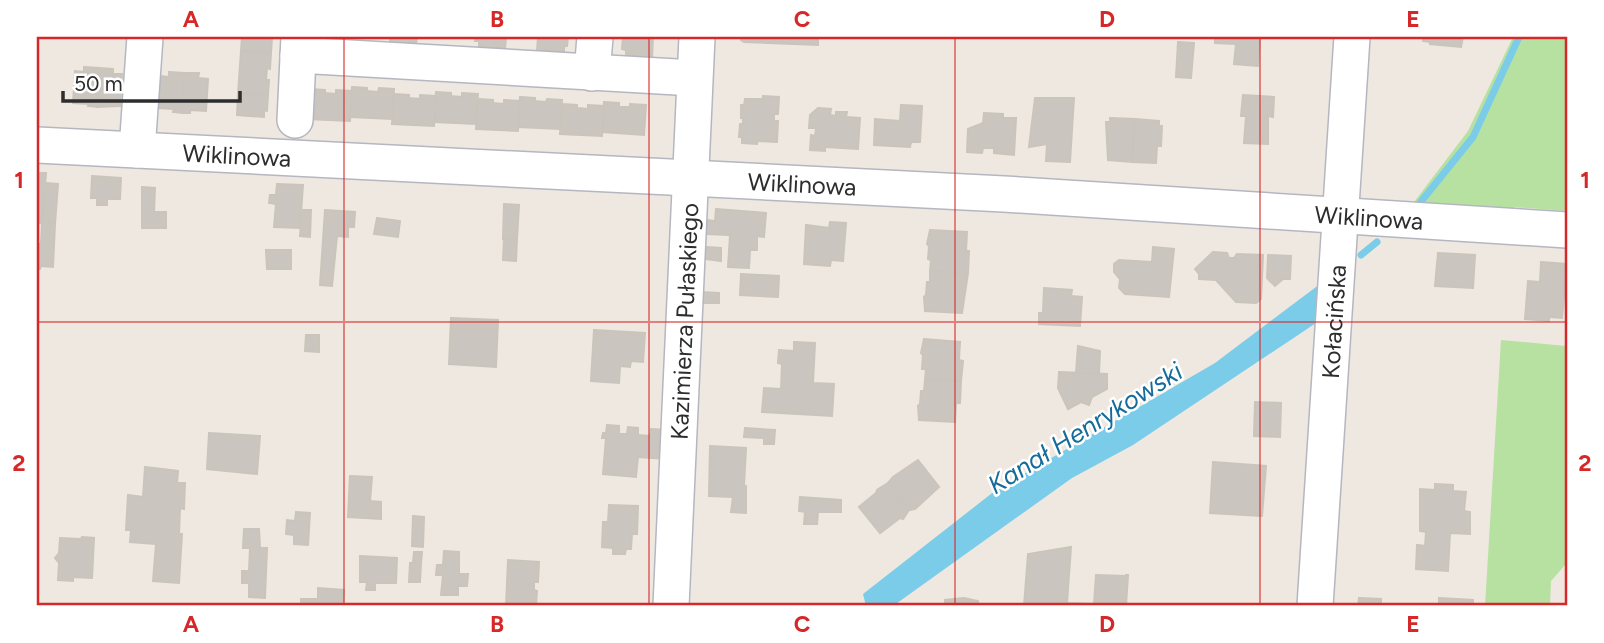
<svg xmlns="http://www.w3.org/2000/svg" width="1604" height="643" viewBox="0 0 1604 643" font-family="Figtree,sans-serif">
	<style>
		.green { fill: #b7e1a1 }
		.water { fill: #7bcce9 }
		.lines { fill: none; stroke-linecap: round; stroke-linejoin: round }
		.stream { stroke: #7bcce9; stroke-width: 7 }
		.building { fill: #cac6bf; stroke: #cac4ba; stroke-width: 2 }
		.minor-casing { stroke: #b4b7c0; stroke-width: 38 }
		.minor { stroke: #fff; stroke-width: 35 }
		.grid { fill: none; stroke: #d62828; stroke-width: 2; stroke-opacity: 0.55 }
		.labels { text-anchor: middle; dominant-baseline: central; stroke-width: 5; stroke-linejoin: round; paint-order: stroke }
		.street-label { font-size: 24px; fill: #2d2d2d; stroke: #fff }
		.water-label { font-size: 26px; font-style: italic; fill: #156c9a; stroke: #fff }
		.neatline { fill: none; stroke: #d62828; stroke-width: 2.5 }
		.grid-label { font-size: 23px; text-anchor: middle; font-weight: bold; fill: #d62828 }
	</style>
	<rect width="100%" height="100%" fill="#eee8e1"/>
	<g class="green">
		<polygon points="1513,37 1567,37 1567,211 1514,207 1513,219 1408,210 1468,131"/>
		<polygon points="1501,340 1566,346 1567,348 1565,565 1551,581 1550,606 1485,606"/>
	</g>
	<polygon class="water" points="1320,284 1322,319 1133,445 1072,478 893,606 866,606 863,594 996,490 1215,363"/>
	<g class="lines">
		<g class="stream">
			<polyline points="1415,209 1473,137 1519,37"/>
			<polyline points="1361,255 1377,242"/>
		</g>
	</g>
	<g class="building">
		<polygon points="242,37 272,38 271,53 241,51"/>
		<polygon points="390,37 421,37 417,37 416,44 390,42"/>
		<polygon points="476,37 506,37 505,49 479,47 479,41 475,41"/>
		<polygon points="538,37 568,37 567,46 564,46 564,53 537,51"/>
		<polygon points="623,37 653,37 652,58 626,56 626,50 622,49"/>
		<polygon points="741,37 818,37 818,45 744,42 741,40"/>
		<polygon points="1215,37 1260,37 1258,66 1234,64 1236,44 1215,43"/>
		<polygon points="1423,37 1463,37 1461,47 1430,44 1430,42 1423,41"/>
		<polygon points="1178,42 1194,43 1191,78 1176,77"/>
		<polygon points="241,51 271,53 270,69 267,68 266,80 269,80 268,95 238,94"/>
		<polygon points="84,67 99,68 97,107 88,106 89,104 73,103 75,71 84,72"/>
		<polygon points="99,68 113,69 113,74 122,74 120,106 97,107"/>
		<polygon points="169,72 184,73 182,113 173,112 174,109 158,108 160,76 169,77"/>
		<polygon points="184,73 199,73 198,78 208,79 206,111 190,110 190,113 182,113"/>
		<polygon points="352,87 367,88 367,91 378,92 379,88 394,89 392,119 350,117"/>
		<polygon points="309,89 325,90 325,93 336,94 336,90 352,91 350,121 307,119"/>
		<polygon points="436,92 451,93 451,96 462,97 462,93 478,94 476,124 434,122"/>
		<polygon points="238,94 268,95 267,111 264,110 264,117 237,115"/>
		<polygon points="394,94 409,95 409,98 420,99 420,95 436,96 434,126 392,124"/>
		<polygon points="1243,95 1274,97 1273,117 1268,116 1268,144 1244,143 1246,116 1241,116"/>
		<polygon points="763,96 779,97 778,114 774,114 774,121 778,121 777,142 757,141 757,144 742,143 742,137 739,137 740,124 743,124 743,118 741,118 741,105 744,105 745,99 763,99"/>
		<polygon points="520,97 535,98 535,101 546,102 547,99 562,100 560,129 518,127"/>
		<polygon points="1035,98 1074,98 1070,162 1046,161 1047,144 1029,147"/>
		<polygon points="478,99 493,100 493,103 504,104 504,100 520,101 518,131 476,129"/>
		<polygon points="604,102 619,103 619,107 630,107 630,104 646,105 644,135 602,132"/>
		<polygon points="562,104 577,105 577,108 588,109 588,105 604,106 602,136 560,134"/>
		<polygon points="901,105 922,106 920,142 911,142 910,147 874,145 875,119 900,121"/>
		<polygon points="818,108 831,109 830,115 836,116 836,112 847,112 846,117 860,118 858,149 825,147 825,151 810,150 811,135 815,136 816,128 809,128 810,115"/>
		<polygon points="984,113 1003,114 1003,118 1016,118 1014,155 994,153 994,148 983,148 982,153 967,152 968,129 983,123"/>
		<polygon points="1110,118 1135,119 1132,162 1108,160 1106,122 1110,122"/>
		<polygon points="1135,119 1159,121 1159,126 1162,126 1161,146 1157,146 1156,163 1132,162"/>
		<polygon points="37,173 46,173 42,223 37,223"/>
		<polygon points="92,176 121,178 120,199 107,199 107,205 97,205 97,198 91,198"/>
		<polygon points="45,183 58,184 55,224 42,223"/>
		<polygon points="277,184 303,185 300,228 274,227 276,204 269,203 270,195 276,195"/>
		<polygon points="142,187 155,188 154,212 166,212 166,228 142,228"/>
		<polygon points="504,204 519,205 517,239 503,239"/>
		<polygon points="716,209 766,213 764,237 757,236 757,250 750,250 749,268 728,267 730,235 706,234 707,220 715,221"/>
		<polygon points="302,210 311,210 310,237 300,236"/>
		<polygon points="325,210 355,212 354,227 348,227 348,237 337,236 332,286 320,285"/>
		<polygon points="377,218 400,221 398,237 374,234"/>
		<polygon points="830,222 846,223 843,261 831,260 830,266 804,264 806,225 829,228"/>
		<polygon points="42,223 55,224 53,267 41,266 40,269 37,269 37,244 41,244"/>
		<polygon points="930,230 967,232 966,251 969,251 968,273 930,271 931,260 928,259 929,246 927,244"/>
		<polygon points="504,239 517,239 516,261 503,260"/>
		<polygon points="706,247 721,248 721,261 705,259"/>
		<polygon points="1153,247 1174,249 1169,297 1125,294 1119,288 1120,279 1114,272 1114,264 1119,260 1152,262"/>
		<polygon points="266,250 291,250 291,269 267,269"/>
		<polygon points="1213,252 1227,253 1229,258 1234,258 1237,254 1263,255 1261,299 1256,303 1236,302 1216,280 1199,279 1199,274 1195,269"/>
		<polygon points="1438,253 1475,255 1473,288 1435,286"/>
		<polygon points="1268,255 1291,256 1290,279 1283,279 1275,286 1267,278"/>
		<polygon points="1541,262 1567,264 1562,318 1549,317 1549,321 1525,319 1528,281 1540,282"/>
		<polygon points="930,271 968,273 962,313 925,311 924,297 926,295 927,282 930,282"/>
		<polygon points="741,274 779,276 778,297 740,295"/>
		<polygon points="1044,288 1072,290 1071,296 1082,297 1080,326 1039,324 1039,313 1043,313"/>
		<polygon points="701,292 719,293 719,303 700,303"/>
		<polygon points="451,318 498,320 496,367 449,364"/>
		<polygon points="594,330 645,333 643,362 631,361 630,367 620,366 619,383 591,381"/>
		<polygon points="306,335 319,335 319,352 305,351"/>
		<polygon points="924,339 960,342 959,360 963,361 961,381 925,380 926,369 922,369 923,355 921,353"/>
		<polygon points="794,342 815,343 813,383 834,384 832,416 762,412 764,388 781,389 782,364 778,363 779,350 794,351"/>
		<polygon points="1078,346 1100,351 1099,374 1076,373"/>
		<polygon points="1059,372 1107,374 1107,389 1092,397 1089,405 1081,402 1068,409 1058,388"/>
		<polygon points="925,380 961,381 960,403 956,403 955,422 919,420 918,406 920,404 921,391 924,391"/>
		<polygon points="1255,402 1281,403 1280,437 1254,436"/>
		<polygon points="607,425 619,426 619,434 627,434 628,427 638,428 638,435 650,436 651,429 668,430 666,459 638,457 636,477 603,474 606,438 602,438 603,433 606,433"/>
		<polygon points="745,428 775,430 774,444 764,444 764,438 744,437"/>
		<polygon points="209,433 260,436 257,474 207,469"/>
		<polygon points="710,446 746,448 744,486 746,486 746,513 731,512 733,497 709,496"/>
		<polygon points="918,460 939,487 915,509 909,510 888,483 893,477"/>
		<polygon points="1213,462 1266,466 1262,516 1210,513"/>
		<polygon points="145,467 178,471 177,483 185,483 184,509 180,508 179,534 182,534 179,583 153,581 156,544 130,542 131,530 126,530 128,495 143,497"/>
		<polygon points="350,476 372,477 370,501 381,502 381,519 348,517"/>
		<polygon points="888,483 909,510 903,519 900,518 880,533 859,507 876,493 877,490"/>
		<polygon points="1435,484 1453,485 1453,491 1466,492 1464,511 1470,512 1470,534 1450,533 1448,571 1416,569 1417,545 1425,546 1426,532 1420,531 1420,489 1435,490"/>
		<polygon points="800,497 841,500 841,512 818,512 817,524 804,524 805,512 799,511"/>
		<polygon points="609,505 638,506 637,534 632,534 631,549 626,549 625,554 613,554 613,548 602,547 603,522 608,522"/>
		<polygon points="296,512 310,513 308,545 294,544 294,535 286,534 287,520 295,521"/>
		<polygon points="413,516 424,517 423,547 412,546"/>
		<polygon points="244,529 259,529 260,548 267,548 265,598 249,597 249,583 242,583 242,571 249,571 250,548 243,548"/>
		<polygon points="82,537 94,538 92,578 73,577 73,581 58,580 59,563 55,558 59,553 60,538 81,539"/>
		<polygon points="1071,547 1067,603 1094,604 1096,575 1126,576 1126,575 1128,575 1126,606 1024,606 1028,554"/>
		<polygon points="444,551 459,552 459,574 468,574 467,586 458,586 458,595 441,595 443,575 436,575 437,565 443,565"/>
		<polygon points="414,552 422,552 421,563 413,563"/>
		<polygon points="360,556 397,558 396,583 375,583 375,590 366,590 367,582 360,582"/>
		<polygon points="508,560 539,562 538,582 534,582 534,590 537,591 536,606 506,606"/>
		<polygon points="410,563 421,563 420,582 409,582"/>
		<polygon points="318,588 344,590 343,606 301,606 301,599 318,599"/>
		<polygon points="964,598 978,601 978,606 945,606 945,600"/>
		<polygon points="1359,598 1381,599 1381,606 1358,606"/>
		<polygon points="1439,598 1473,600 1473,606 1439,606"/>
	</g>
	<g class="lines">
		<g class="minor-casing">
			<g id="minor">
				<polyline points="298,55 694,78"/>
				<polyline points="592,73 595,37"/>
				<polyline points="295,120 299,37"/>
				<path id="s1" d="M 37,145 L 1004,194 L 1567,230"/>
				<polyline points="137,150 145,37"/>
				<path id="s2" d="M 671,606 L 697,37"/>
				<path id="s3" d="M 1315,606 L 1352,37"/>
			</g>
		</g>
		<use href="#minor" class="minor"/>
	</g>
	<path class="grid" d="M 344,37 L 344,606M 649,37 L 649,606M 955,37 L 955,606M 1260,37 L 1260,606M 37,322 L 1567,322"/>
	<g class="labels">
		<g class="street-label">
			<text stroke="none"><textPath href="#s1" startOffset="200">Wiklinowa</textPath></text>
			<text stroke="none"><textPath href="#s1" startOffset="766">Wiklinowa</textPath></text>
			<text stroke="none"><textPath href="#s1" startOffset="1334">Wiklinowa</textPath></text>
			<text stroke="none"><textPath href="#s2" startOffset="285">Kazimierza Pułaskiego</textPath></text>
			<text stroke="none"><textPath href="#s3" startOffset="285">Kołacińska</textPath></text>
		</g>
		<g class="water-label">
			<text transform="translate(1085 428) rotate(-32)">Kanał Henrykowski</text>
		</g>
	</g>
	<rect width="1604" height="643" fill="none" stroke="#ffffff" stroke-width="77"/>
	<path d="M63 91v10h177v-10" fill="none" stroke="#2d2d2d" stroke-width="3.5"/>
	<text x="74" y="91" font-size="21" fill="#2d2d2d" stroke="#ffffff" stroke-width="5" paint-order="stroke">50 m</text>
	<rect x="38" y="38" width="1528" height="566" class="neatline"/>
	<g class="grid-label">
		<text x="191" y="27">A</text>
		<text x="497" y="27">B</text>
		<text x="802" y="27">C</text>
		<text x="1107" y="27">D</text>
		<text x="1413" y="27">E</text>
		<text x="19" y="188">1</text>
		<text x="1585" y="188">1</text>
		<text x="19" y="471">2</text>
		<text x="1585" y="471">2</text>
		<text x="191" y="632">A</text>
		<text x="497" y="632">B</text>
		<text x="802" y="632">C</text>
		<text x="1107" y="632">D</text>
		<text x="1413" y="632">E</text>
	</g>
</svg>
